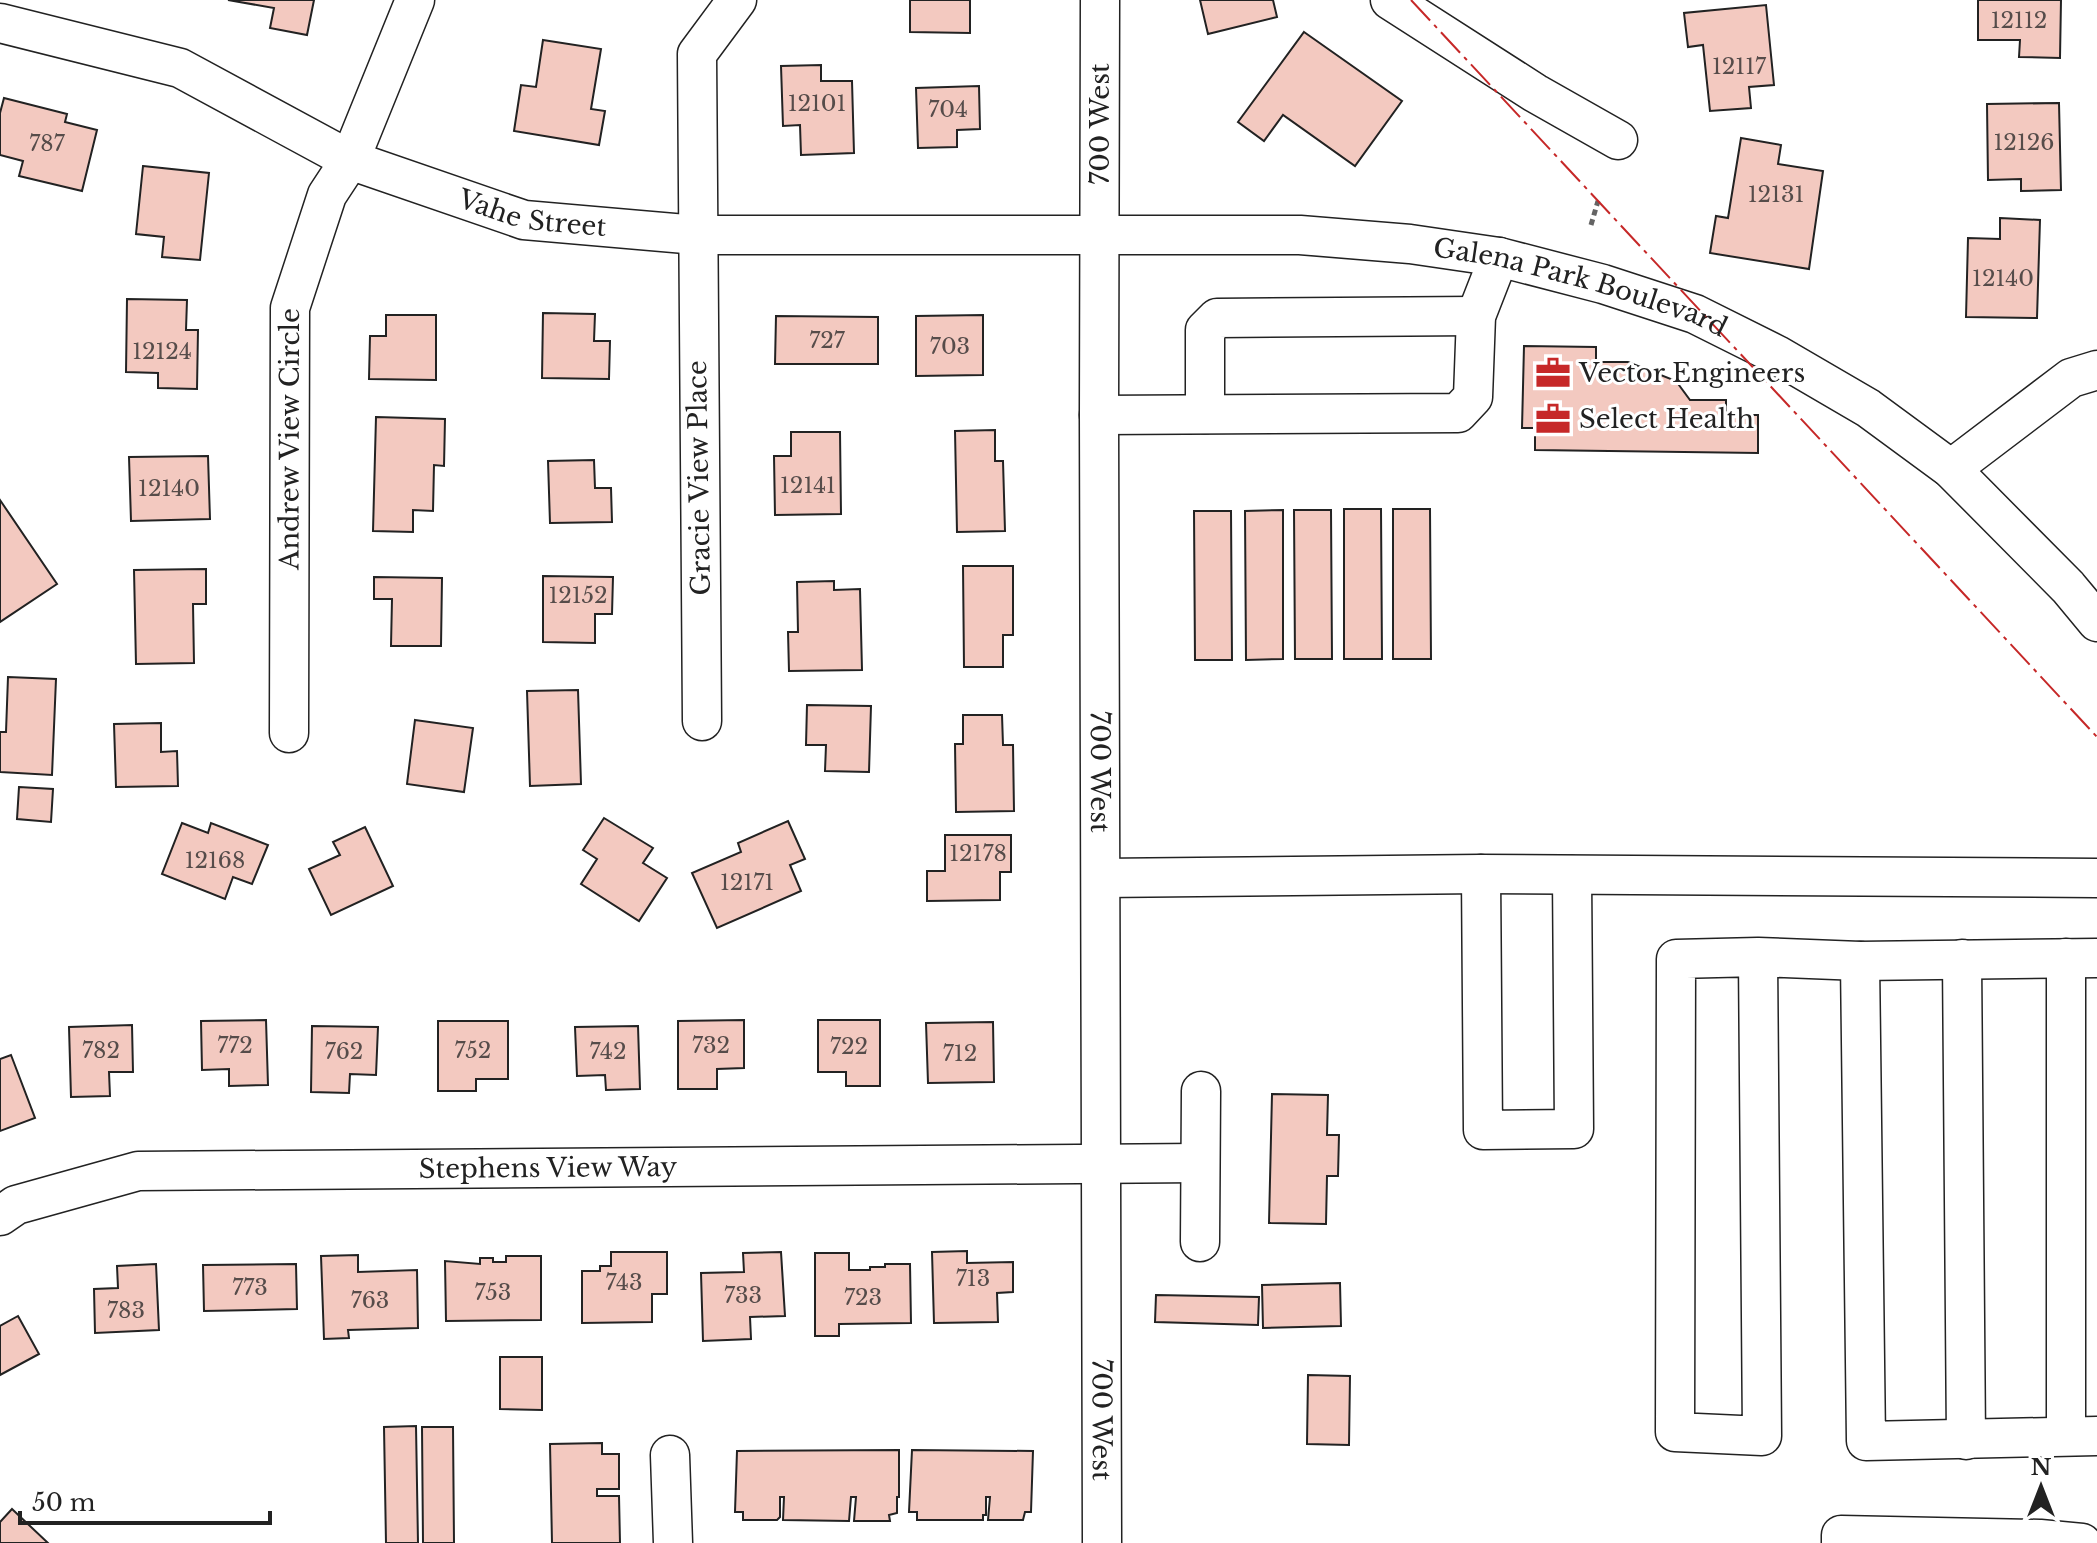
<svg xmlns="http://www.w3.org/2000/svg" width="2097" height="1543" viewBox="0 0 2097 1543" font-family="'Libre Baskerville',serif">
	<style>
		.building { fill: #f3c9c0; stroke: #222; stroke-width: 2 }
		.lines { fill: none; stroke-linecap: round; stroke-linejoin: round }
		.minor-casing { stroke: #222; stroke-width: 41 }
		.path { stroke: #646464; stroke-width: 5; stroke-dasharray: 6 4; stroke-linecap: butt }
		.minor { stroke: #fff; stroke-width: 38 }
		.power { stroke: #c62828; stroke-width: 2; stroke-dasharray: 28 6 4 6; stroke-linecap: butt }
		.labels { text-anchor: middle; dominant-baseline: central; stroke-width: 6; stroke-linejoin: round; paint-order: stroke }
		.number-label { font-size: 22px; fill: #564c4a }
		.street-label { font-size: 26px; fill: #222; stroke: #fff }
		.poi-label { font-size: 26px; fill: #222; stroke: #fff; text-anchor: start }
	</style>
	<rect width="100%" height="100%" fill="#fff"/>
	<g class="building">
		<polygon points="228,0 314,0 307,35 270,28 274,8"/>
		<polygon points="910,0 970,0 970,33 910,32"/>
		<polygon points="1200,0 1273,0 1277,17 1208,34"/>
		<polygon points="1978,0 2061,0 2060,58 2019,57 2020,40 1978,40"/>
		<polygon points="1766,5 1774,85 1749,87 1751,108 1710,111 1703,45 1688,47 1684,13"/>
		<polygon points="1304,32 1402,101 1355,166 1283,115 1264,141 1238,122"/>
		<polygon points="543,40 601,49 591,109 605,111 599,145 514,131 521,85 536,87"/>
		<polygon points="821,65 821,81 852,81 854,153 801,155 800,125 783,126 781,66"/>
		<polygon points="979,86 980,129 957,130 957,147 918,148 916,88"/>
		<polygon points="4,98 67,114 65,122 97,130 82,191 19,176 23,161 0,155 0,113"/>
		<polygon points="2059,103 2061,190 2021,191 2021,179 1988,180 1987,104"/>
		<polygon points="1741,138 1781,145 1778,164 1823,171 1809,269 1710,253 1716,216 1728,218"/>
		<polygon points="143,166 209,173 200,260 162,257 164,237 136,234"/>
		<polygon points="2000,218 2040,220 2037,318 1966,317 1968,238 2000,239"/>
		<polygon points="127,299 187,300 186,330 198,330 197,389 158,388 158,373 126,372"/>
		<polygon points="543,313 595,314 594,341 610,341 609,379 542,378"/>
		<polygon points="386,315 436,315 436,380 369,379 370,336 386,336"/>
		<polygon points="983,315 983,375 916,376 916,316"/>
		<polygon points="776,316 878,317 878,364 775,364"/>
		<polygon points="1524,346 1596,347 1596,362 1628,362 1676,381 1690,400 1726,400 1726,415 1758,415 1758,453 1535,450 1535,428 1522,428"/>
		<polygon points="376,417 445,419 444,466 434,465 433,511 413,510 413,532 373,531"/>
		<polygon points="995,430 995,461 1003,461 1005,531 957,532 955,431"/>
		<polygon points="791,432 840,432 841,514 775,515 774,456 791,456"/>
		<polygon points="208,456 210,519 131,521 129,457"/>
		<polygon points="594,460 595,488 611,488 612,522 550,523 548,461"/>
		<polygon points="0,500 57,584 0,622"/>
		<polygon points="1344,509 1381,509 1382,659 1344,659"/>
		<polygon points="1393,509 1430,509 1431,659 1393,659"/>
		<polygon points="1283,510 1283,659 1246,660 1245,511"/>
		<polygon points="1294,510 1331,510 1332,659 1295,659"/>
		<polygon points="1194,511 1231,511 1232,660 1195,660"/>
		<polygon points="963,566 1013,566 1013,635 1003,635 1003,667 964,667"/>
		<polygon points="206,569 206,604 193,604 194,663 136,664 134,570"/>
		<polygon points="543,576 613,577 612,614 595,614 595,643 543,642"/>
		<polygon points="374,577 442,578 441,646 391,646 392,599 374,599"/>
		<polygon points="834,581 834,590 860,589 862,670 789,671 788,632 798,632 797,582"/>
		<polygon points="8,677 56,679 52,775 0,772 0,732 6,732"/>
		<polygon points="578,690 581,784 530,786 527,691"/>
		<polygon points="807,705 871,706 869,772 825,771 826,745 806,745"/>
		<polygon points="963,715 1002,715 1003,745 1013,745 1014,811 956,812 955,744 963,744"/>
		<polygon points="415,720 473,728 464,792 407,784"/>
		<polygon points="161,723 161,752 177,751 178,786 116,787 114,724"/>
		<polygon points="19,787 53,789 51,822 17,819"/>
		<polygon points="604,818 653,848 643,863 667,878 639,921 581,884 597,859 583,850"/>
		<polygon points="788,821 805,859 790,865 801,891 717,928 692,873 741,852 738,843"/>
		<polygon points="182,823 208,833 211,823 268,845 252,884 233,877 225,899 162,874"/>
		<polygon points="365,827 393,886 331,915 309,869 340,855 333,842"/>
		<polygon points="945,835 1011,835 1011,872 1000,872 1000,900 927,901 927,871 945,871"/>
		<polygon points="266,1020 268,1085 229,1086 229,1069 202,1070 201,1021"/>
		<polygon points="744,1020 744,1068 717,1069 717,1089 678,1089 678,1021"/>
		<polygon points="818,1020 880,1020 880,1086 846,1086 846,1072 818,1072"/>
		<polygon points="438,1021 508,1021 508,1079 476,1079 476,1091 438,1091"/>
		<polygon points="993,1022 994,1082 928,1083 926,1023"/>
		<polygon points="132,1025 133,1072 109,1072 110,1096 71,1097 69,1027"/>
		<polygon points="312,1026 378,1027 376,1075 350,1074 349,1093 311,1092"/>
		<polygon points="638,1026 640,1089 606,1090 605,1075 577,1076 575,1027"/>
		<polygon points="11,1055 35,1118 0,1131 0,1059"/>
		<polygon points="1272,1094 1328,1095 1327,1135 1339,1135 1338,1176 1327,1176 1326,1224 1269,1223"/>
		<polygon points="967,1251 967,1263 1013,1262 1013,1292 997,1293 998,1322 934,1323 932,1252"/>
		<polygon points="611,1252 667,1252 667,1294 652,1294 652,1322 582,1323 582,1271 600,1271 600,1266 611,1266"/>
		<polygon points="781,1252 785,1316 750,1317 751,1339 703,1341 701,1273 744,1272 743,1253"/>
		<polygon points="815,1253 849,1253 849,1270 870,1270 870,1267 885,1267 885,1264 910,1264 911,1323 839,1324 839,1336 815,1336"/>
		<polygon points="358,1255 358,1272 417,1270 418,1328 348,1330 349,1338 324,1339 321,1256"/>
		<polygon points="506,1256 541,1256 541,1320 446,1321 445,1261 480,1264 480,1258 493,1258 493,1262 506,1262"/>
		<polygon points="156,1264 159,1330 95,1333 94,1289 118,1288 117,1266"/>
		<polygon points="296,1264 297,1309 204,1311 203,1265"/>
		<polygon points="1340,1283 1341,1326 1263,1328 1262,1285"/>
		<polygon points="1156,1295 1259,1297 1258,1325 1155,1322"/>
		<polygon points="18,1316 39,1354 0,1375 0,1326"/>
		<polygon points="500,1357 542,1357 542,1410 500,1409"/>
		<polygon points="1308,1375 1350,1376 1349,1445 1307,1444"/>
		<polygon points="416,1426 418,1543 386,1543 384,1427"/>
		<polygon points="422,1427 453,1427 454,1543 423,1543"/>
		<polygon points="602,1443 602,1454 619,1454 619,1489 597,1489 597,1496 619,1496 620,1543 552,1543 550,1444"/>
		<polygon points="899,1450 899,1497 897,1497 897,1513 889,1515 890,1521 854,1521 856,1497 851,1497 849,1521 783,1520 784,1497 780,1497 780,1517 777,1520 743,1520 743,1512 735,1512 737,1451"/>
		<polygon points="912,1450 1033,1451 1031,1512 1025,1512 1023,1520 988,1520 990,1497 986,1497 986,1515 983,1515 983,1520 917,1520 917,1512 909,1512"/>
		<polygon points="12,1509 48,1543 0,1543 0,1522"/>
	</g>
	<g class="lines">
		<g class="minor-casing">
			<g id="minor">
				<path id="s1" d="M 1100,0 L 1099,415 L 1102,1543"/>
				<polyline points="1390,0 1535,93 1618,140"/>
				<path id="s2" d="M 0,23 L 180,68 L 350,160 L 524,220 L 697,235 L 1300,235 L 1410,244 L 1499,257 L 1603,284 L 1695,314 L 1777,355 L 1868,408 L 1951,469 L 2068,587 L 2097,622"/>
				<polyline points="1205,414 1205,330 1217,318 1476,316"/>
				<polyline points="1099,415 1458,413 1473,397 1476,316 1499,257"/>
				<polyline points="1951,469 2071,378 2097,370"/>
				<polyline points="702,721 697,54 737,0"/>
				<path id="s3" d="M 289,733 L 290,308 L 327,195 L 350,160 L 415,0"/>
				<polyline points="1481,874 1483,1130 1574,1129 1572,875"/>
				<polyline points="1101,878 1481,874 2097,878"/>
				<polyline points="1758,957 1762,1436 1675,1432 1676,959 1758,957 1860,961 2097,958"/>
				<polyline points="2066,958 2066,1436"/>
				<polyline points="1962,959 1966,1440"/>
				<polyline points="1860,961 1866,1441 2097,1436"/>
				<path id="s4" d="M 0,1216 L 16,1205 L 138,1171 L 1200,1163"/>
				<polyline points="1200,1242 1201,1091"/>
				<polyline points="670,1455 673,1543"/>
				<polyline points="1841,1543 1841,1535 2040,1539 2082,1543"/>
			</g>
		</g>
		<polyline class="path" points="1591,225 1598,201"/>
		<use href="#minor" class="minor"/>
		<polyline class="power" points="1411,0 2097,737"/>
	</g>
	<defs>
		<g id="office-bare" transform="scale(2.76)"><path d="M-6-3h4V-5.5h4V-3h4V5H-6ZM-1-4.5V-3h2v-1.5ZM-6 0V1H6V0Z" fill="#c62828" stroke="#fff" stroke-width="2.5" paint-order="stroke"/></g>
	</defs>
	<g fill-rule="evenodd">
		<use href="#office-bare" x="1553" y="373"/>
		<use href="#office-bare" x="1553" y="419"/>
	</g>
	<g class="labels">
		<g class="number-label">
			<text x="2019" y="20">12112</text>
			<text x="1739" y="66">12117</text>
			<text x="817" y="103">12101</text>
			<text x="948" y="109">704</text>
			<text x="2024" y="142">12126</text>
			<text x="47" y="143">787</text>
			<text x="1776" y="194">12131</text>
			<text x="2003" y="278">12140</text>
			<text x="827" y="340">727</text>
			<text x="950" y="346">703</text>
			<text x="162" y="351">12124</text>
			<text x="808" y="485">12141</text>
			<text x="169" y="488">12140</text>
			<text x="578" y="595">12152</text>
			<text x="978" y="853">12178</text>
			<text x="215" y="860">12168</text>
			<text x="747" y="882">12171</text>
			<text x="235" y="1045">772</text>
			<text x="711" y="1045">732</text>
			<text x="849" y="1046">722</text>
			<text x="101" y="1050">782</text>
			<text x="473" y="1050">752</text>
			<text x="344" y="1051">762</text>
			<text x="608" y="1051">742</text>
			<text x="960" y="1053">712</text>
			<text x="973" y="1278">713</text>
			<text x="624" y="1282">743</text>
			<text x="250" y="1287">773</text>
			<text x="493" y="1292">753</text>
			<text x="743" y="1295">733</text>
			<text x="863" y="1297">723</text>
			<text x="370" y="1300">763</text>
			<text x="126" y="1310">783</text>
		</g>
		<g class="street-label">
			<text transform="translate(1100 124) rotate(-90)">700 West</text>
			<text stroke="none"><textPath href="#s2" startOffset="570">Vahe Street</textPath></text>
			<text stroke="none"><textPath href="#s2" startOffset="1626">Galena Park Boulevard</textPath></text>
			<text stroke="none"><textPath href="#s3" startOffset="294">Andrew View Circle</textPath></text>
			<text transform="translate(699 478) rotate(-91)">Gracie View Place</text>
			<text stroke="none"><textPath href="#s1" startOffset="772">700 West</textPath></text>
			<text stroke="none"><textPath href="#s4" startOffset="556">Stephens View Way</textPath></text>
			<text stroke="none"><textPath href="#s1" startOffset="1420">700 West</textPath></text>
		</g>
		<g class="poi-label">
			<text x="1579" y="373">Vector Engineers</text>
			<text x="1579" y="419">Select Health</text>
		</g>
	</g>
	<g transform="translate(2041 1487)" stroke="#ffffff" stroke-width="6" paint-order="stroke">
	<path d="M0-6L14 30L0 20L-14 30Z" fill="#222222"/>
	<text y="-12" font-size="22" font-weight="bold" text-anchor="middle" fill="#222222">N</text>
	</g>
	<path d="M20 1511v12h250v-12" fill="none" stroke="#222222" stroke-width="4"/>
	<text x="32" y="1511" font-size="24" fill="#222222" stroke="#ffffff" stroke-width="6" paint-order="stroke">50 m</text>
</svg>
